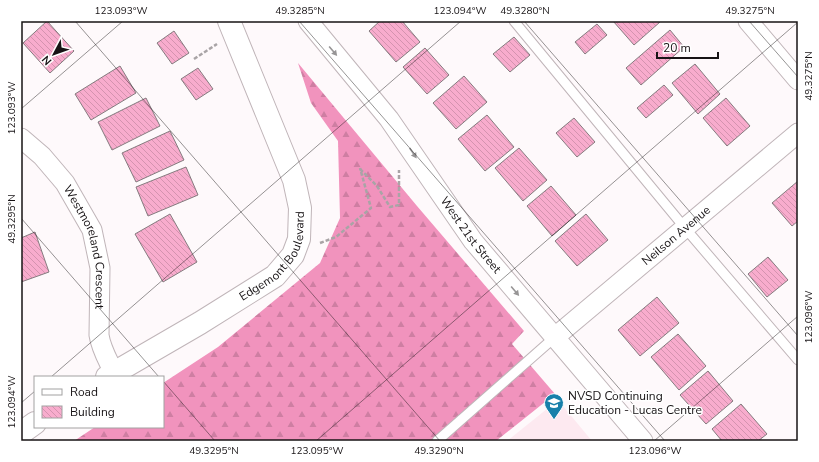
<svg xmlns="http://www.w3.org/2000/svg" width="819" height="462" viewBox="0 0 819 462" font-family="'Nunito Sans',sans-serif">
	<style>
		.built { fill: #fde9f0 }
		.forest { fill: url(#forest-firs) }
		.building { fill: url(#building-back-hatch); stroke: #857b7f }
		.lines { fill: none; stroke-linecap: round; stroke-linejoin: round }
		.service-casing { stroke: #c0b5b9; stroke-width: 11 }
		.minor-casing { stroke: #c0b5b9; stroke-width: 21 }
		.tertiary-casing { stroke: #c0b5b9; stroke-width: 24 }
		.path { stroke: #a9a4a6; stroke-width: 2.5; stroke-dasharray: 4 2; stroke-linecap: butt }
		.service { stroke: #fff; stroke-width: 9 }
		.minor { stroke: #fff; stroke-width: 19 }
		.tertiary { stroke: #fff; stroke-width: 22 }
		.oneway { fill: #979596 }
		.ticks { fill: none; stroke: #171315; stroke-width: 1; stroke-opacity: 0.45 }
		.labels { text-anchor: middle; dominant-baseline: central; stroke-width: 3; stroke-linejoin: round; paint-order: stroke }
		.street-label { font-size: 12px; fill: #171315; stroke: #fff }
		.poi-label { font-size: 12px; fill: #171315; stroke: #fff; text-anchor: start }
		.neatline { fill: none; stroke: #171315; stroke-width: 1.5 }
		.ticks-label { font-size: 10px; text-anchor: middle; fill: #171315 }
	</style>
	<defs>
		<pattern id="forest-firs" width="22" height="20" patternUnits="userSpaceOnUse"><rect width="22" height="20" fill="#f193bd"/><path d="M5 1l3.5 6h-7zM16 11l3.5 6h-7z" fill="#ce7ea2"/></pattern>
		<pattern id="building-back-hatch" width="6" height="6" patternUnits="userSpaceOnUse"><rect width="6" height="6" fill="#f8accd"/><path d="M-1 5l2 2M0 0l6 6M5-1l2 2" fill="none" stroke="#d493af"/></pattern>
	</defs>
	<rect width="100%" height="100%" fill="#fef9fb"/>
	<polygon class="built" points="558,400 592,441 507,441"/>
	<polygon class="forest" points="298,63 417,206 524,331 512,344 555,394 496,441 74,441 95,427 163,427 163,383 218,347 320,263 340,218 338,141 311,103"/>
	<g class="building">
		<polygon points="47,21 74,51 50,73 23,43"/>
		<polygon points="380,21 402,21 420,42 396,62 369,31"/>
		<polygon points="613,21 659,21 660,22 634,45"/>
		<polygon points="597,24 607,35 585,54 575,42"/>
		<polygon points="670,30 684,47 641,85 626,68"/>
		<polygon points="174,31 189,53 172,64 157,43"/>
		<polygon points="514,37 530,55 510,72 493,54"/>
		<polygon points="425,48 449,75 427,94 403,67"/>
		<polygon points="695,64 720,94 698,114 672,83"/>
		<polygon points="120,66 136,93 91,120 75,94"/>
		<polygon points="198,68 213,89 196,100 181,79"/>
		<polygon points="464,76 487,102 456,129 433,103"/>
		<polygon points="664,85 673,95 646,118 637,108"/>
		<polygon points="146,98 160,126 112,150 98,122"/>
		<polygon points="726,98 750,126 727,146 703,118"/>
		<polygon points="487,115 514,147 485,171 458,139"/>
		<polygon points="574,118 595,142 577,157 556,133"/>
		<polygon points="170,131 184,160 136,182 122,153"/>
		<polygon points="519,148 547,180 523,201 495,168"/>
		<polygon points="186,167 198,195 148,216 136,187"/>
		<polygon points="798,181 798,221 792,226 772,203"/>
		<polygon points="551,186 576,215 552,236 527,206"/>
		<polygon points="170,214 197,262 163,282 135,234"/>
		<polygon points="586,214 608,240 577,266 555,241"/>
		<polygon points="35,232 49,272 21,282 21,238"/>
		<polygon points="768,257 788,280 767,297 748,274"/>
		<polygon points="657,297 679,323 640,356 618,330"/>
		<polygon points="678,334 706,366 679,390 651,357"/>
		<polygon points="708,371 733,401 706,424 680,395"/>
		<polygon points="741,404 767,434 758,441 722,441 712,429"/>
	</g>
	<g class="lines">
		<g class="service-casing">
			<g id="service">
				<polyline points="514,21 685,228 798,360"/>
				<polyline points="437,441 555,337"/>
			</g>
		</g>
		<g class="minor-casing">
			<g id="minor">
				<path id="s1" d="M 308,21 L 389,119 L 473,241 L 643,441"/>
				<polyline points="748,21 798,80"/>
				<path id="s2" d="M 21,138 L 42,156 L 65,183 L 92,230 L 100,268 L 99,335 C 101,349 108,360 114,373"/>
				<path id="s3" d="M 555,337 L 798,133"/>
			</g>
		</g>
		<g class="tertiary-casing">
			<g id="tertiary">
				<path id="s4" d="M 107,377 L 200,323 L 275,276 L 293,255 L 299,239 L 300,208 L 294,180 L 229,21"/>
				<polyline points="21,433 35,423"/>
			</g>
		</g>
		<g class="path">
			<polyline points="194,59 217,44"/>
			<polyline points="360,169 377,186 390,207 399,205 399,170"/>
			<polyline points="320,243 336,237 371,208 360,168"/>
		</g>
		<use href="#service" class="service"/>
		<use href="#minor" class="minor"/>
		<use href="#tertiary" class="tertiary"/>
	</g>
	<defs><path id="oneway-solid" d="M-6-.8H1V-3.2L6.5 0L1 3.2V.8H-6Z"/></defs>
	<g class="oneway">
		<use href="#oneway-solid" transform="translate(333 51) rotate(50)"/>
		<use href="#oneway-solid" transform="translate(413 153) rotate(56)"/>
		<use href="#oneway-solid" transform="translate(515 291) rotate(50)"/>
	</g>
	<path class="ticks" d="M 75,21 L 440,441M 299,21 L 665,441M 524,21 L 798,336M 749,21 L 798,77M 21,109 L 123,21M 21,218 L 159,377M 51,377 L 461,21M 163,381 L 215,441M 21,403 L 35,391M 316,441 L 798,22M 654,441 L 798,316"/>
	<defs>
		<g id="school-pin" transform="scale(1)"><path d="M0 17L-7.5 6A9.5 9.5 0 1 1 7.5 6Z" fill="#1880aa" stroke="#fff"/><path d="M0-5L7-2L0 1L-7-2ZM-4 1L0 2.5L4 1V4Q0 6-4 4Z" fill="#fff"/></g>
	</defs>
	<g fill-rule="evenodd">
		<use href="#school-pin" x="554" y="403"/>
	</g>
	<g class="labels">
		<g class="street-label">
			<text stroke="none"><textPath href="#s1" startOffset="269">West 21st Street</textPath></text>
			<text stroke="none"><textPath href="#s3" startOffset="158">Neilson Avenue</textPath></text>
			<text stroke="none"><textPath href="#s2" startOffset="132">Westmoreland Crescent</textPath></text>
			<text stroke="none"><textPath href="#s4" startOffset="212">Edgemont Boulevard</textPath></text>
		</g>
		<g class="poi-label">
			<text x="568" y="396">NVSD Continuing<tspan x="568" dy="14">Education - Lucas Centre</tspan></text>
		</g>
	</g>
	<rect width="819" height="462" fill="none" stroke="#ffffff" stroke-width="44"/>
	<rect x="34" y="376" width="130" height="52" fill="#ffffff" stroke="#a2a1a1"/>
	<rect x="42" y="389" width="20" height="6" fill="#ffffff" stroke="#a2a1a1"/>
	<text x="70" y="396" font-size="12" fill="#171315">Road</text>
	<rect x="42" y="406" width="20" height="12" fill="url(#building-back-hatch)" stroke="#a2a1a1"/>
	<text x="70" y="416" font-size="12" fill="#171315">Building</text>
	<g transform="translate(54 54) rotate(229)" stroke="#ffffff" stroke-width="3" paint-order="stroke">
	<path d="M0-3L7 15L0 10L-7 15Z" fill="#171315"/>
	<text y="-6" font-size="11" font-weight="bold" text-anchor="middle" fill="#171315">N</text>
	</g>
	<path d="M657 52v6h61v-6" fill="none" stroke="#171315" stroke-width="2"/>
	<text x="663" y="52" font-size="12" fill="#171315" stroke="#ffffff" stroke-width="3" paint-order="stroke">20 m</text>
	<rect x="22" y="22" width="775" height="418" class="neatline"/>
	<g class="ticks-label">
		<text x="121" y="14">123.093°W</text>
		<text x="300" y="14">49.3285°N</text>
		<text x="460" y="14">123.094°W</text>
		<text x="525" y="14">49.3280°N</text>
		<text x="750" y="14">49.3275°N</text>
		<text transform="translate(808 76) rotate(-90)" y="4">49.3275°N</text>
		<text transform="translate(11 108) rotate(-90)" y="4">123.093°W</text>
		<text transform="translate(11 219) rotate(-90)" y="4">49.3295°N</text>
		<text transform="translate(808 317) rotate(-90)" y="4">123.096°W</text>
		<text transform="translate(11 402) rotate(-90)" y="4">123.094°W</text>
		<text x="214" y="454">49.3295°N</text>
		<text x="317" y="454">123.095°W</text>
		<text x="439" y="454">49.3290°N</text>
		<text x="655" y="454">123.096°W</text>
	</g>
</svg>
